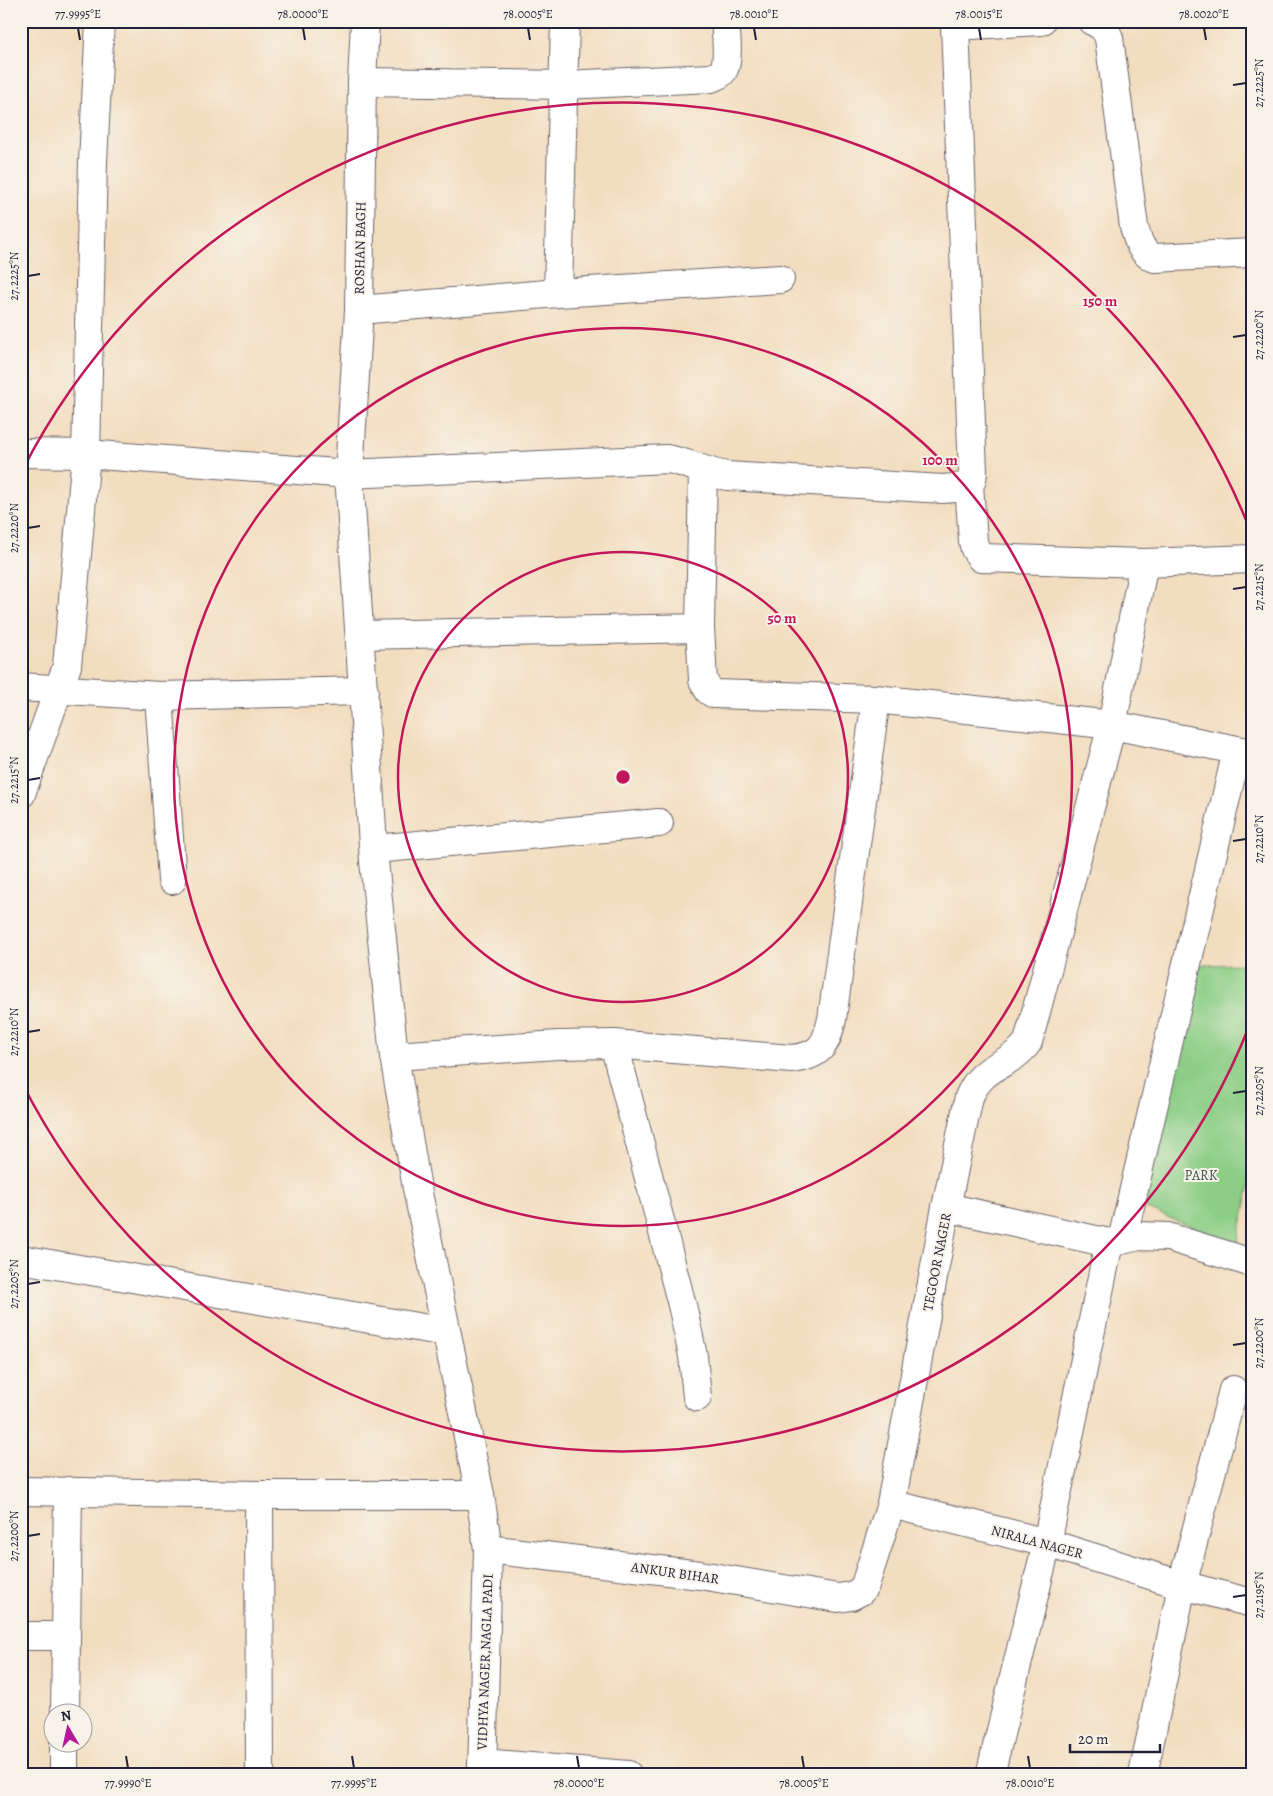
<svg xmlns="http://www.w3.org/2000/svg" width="1273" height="1796" viewBox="0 0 1273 1796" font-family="Alegreya,serif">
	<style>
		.green { fill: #8cce86; stroke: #577860 }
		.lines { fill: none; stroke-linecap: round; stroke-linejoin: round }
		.street-casing { stroke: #6b6369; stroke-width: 30 }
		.street { stroke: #fff; stroke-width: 28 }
		.ticks { fill: none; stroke: #22223b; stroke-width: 2 }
		.ring { fill: none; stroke: #c2185b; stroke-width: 2.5 }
		.labels { text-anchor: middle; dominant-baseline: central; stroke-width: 4; stroke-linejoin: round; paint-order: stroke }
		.street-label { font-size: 14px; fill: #22223b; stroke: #f7f3e8 }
		.park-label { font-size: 14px; fill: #425652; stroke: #f7f3e8 }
		.centre { fill: #c2185b; stroke: #f7f3e8; stroke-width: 2.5 }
		.ring-label { font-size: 15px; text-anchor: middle; font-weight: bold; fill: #c2185b; stroke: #f7f3e8; stroke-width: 4; stroke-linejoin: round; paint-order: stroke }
		.neatline { fill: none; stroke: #22223b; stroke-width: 2 }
		.ticks-label { font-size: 12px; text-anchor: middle; fill: #22223b }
	</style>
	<rect width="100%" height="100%" fill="#f7f3e8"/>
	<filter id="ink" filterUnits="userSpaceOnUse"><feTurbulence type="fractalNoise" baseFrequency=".02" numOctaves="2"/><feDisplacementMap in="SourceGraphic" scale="10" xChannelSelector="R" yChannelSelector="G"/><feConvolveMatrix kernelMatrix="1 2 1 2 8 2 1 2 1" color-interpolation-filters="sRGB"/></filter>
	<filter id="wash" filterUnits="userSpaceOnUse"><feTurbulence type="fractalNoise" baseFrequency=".0096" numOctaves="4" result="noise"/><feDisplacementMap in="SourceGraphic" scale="20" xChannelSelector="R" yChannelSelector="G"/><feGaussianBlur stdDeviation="1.12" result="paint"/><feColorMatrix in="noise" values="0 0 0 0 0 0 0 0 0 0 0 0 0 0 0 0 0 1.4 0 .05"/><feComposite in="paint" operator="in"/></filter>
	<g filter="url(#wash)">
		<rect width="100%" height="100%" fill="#f3ddbf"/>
		<polygon class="green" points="1244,964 1252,966 1252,1175 1237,1245 1142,1207 1199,965"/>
	</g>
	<g filter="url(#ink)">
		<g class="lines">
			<g class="street-casing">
				<g id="street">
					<polyline points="365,21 362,82 359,310 349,474 374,861 394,1056 417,1188 480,1495 488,1549 482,1775"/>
					<path d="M 1092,21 C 1101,25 1105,28 1109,38 L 1134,227 C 1138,240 1141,254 1155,258 L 1252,253"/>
					<path d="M 362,82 L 565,85 L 711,78 C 716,76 722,74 724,69 C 729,59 726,33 725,21"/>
					<polyline points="558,293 780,279"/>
					<polyline points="359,310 558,293 565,21"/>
					<path d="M 21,453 L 86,454 L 349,474 L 667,459 C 688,462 706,473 727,476 L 943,489 L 965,487 L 972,480 L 973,472 L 955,26 L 1041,21"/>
					<polyline points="969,485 973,541 975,549 981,558 1144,563 1252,559"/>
					<polyline points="700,628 703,680 709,691 714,694 876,699 1112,725 1252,753"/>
					<polyline points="361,635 700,628 703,470"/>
					<polyline points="21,687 159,696 364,691"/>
					<polyline points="159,696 172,880"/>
					<polyline points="21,794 67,666 86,454 93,162 100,21"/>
					<polyline points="374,849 659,823"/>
					<polyline points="614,1044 683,1309 693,1356 697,1397"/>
					<path d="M 394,1056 L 557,1045 L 614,1044 L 791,1059 C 820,1056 826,1046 832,1019 L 876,699"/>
					<path d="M 946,1207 L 969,1097 C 983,1063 1010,1067 1028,1042 L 1112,725 L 1144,563"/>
					<polyline points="1122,1240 1237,751"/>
					<polyline points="21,1259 446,1332"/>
					<polyline points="21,1491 259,1495 480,1495"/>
					<polyline points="259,1495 260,1775"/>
					<polyline points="891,1504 1047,1543 1182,1585 1252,1603"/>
					<polyline points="488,1549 700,1575 838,1598 851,1596 861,1591 865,1585 891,1504 946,1207 1109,1243 1139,1236 1168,1237 1252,1263"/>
					<polyline points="21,1636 65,1636"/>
					<polyline points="65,1714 68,1491"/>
					<polyline points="482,1763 628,1775"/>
					<polyline points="64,1775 64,1744"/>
					<polyline points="990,1775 1047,1543 1109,1243"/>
					<polyline points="1143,1775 1182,1585 1233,1390"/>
				</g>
			</g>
			<use href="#street" class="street"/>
		</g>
	</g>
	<path class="ticks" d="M 78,28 L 80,40M 303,28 L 305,40M 528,28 L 530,40M 754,28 L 756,40M 979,28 L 981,40M 1204,28 L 1206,40M 1233,85 L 1246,83M 28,276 L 40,274M 1233,337 L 1246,335M 28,528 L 40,526M 1233,589 L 1246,587M 28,780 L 40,778M 1233,841 L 1246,839M 28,1032 L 40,1030M 1233,1093 L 1246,1091M 28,1284 L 40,1282M 1233,1345 L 1246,1343M 28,1536 L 40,1534M 1233,1597 L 1246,1595M 126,1756 L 128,1768M 352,1756 L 354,1768M 577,1756 L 579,1768M 802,1756 L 804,1768M 1028,1756 L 1030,1768"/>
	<g class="ring">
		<circle cx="623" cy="777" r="225"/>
		<circle cx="623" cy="777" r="449"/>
		<path d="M1250 1024A674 674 0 0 1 22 1083M22 471A674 674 0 0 1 1250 530"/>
	</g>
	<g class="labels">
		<g class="street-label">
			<text transform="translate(360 248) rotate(-89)">ROSHAN BAGH</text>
			<text transform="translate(937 1262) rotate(-79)">TEGOOR NAGER</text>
			<text transform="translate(1037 1542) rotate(15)">NIRALA NAGER</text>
			<text transform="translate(675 1573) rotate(8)">ANKUR BIHAR</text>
			<text transform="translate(485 1662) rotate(-88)">VIDHYA NAGER,NAGLA PADI</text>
		</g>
		<g class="park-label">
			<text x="1201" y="1175">PARK</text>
		</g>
	</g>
	<circle cx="623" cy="777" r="8" class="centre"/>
	<g class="ring-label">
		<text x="1100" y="306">150 m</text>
		<text x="940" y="465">100 m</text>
		<text x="782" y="623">50 m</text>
	</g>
	<rect width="1273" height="1796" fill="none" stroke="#f7f3e8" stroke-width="55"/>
	<g transform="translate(68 1728) rotate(351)"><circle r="24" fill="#f7f3e8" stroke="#a29fa3"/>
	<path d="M0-4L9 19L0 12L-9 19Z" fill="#b5179e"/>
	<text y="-8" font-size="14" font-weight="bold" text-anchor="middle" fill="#22223b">N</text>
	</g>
	<path d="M1070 1744v8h90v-8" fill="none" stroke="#22223b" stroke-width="2.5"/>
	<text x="1078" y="1744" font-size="15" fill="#22223b" stroke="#f7f3e8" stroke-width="4" paint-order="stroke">20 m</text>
	<rect x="28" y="28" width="1218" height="1740" class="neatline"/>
	<g class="ticks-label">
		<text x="78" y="18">77.9995°E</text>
		<text x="303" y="18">78.0000°E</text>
		<text x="528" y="18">78.0005°E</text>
		<text x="754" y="18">78.0010°E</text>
		<text x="979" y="18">78.0015°E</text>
		<text x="1204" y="18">78.0020°E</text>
		<text transform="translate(1259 83) rotate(-90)" y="4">27.2225°N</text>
		<text transform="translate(14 276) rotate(-90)" y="4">27.2225°N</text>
		<text transform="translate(1259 335) rotate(-90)" y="4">27.2220°N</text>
		<text transform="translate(14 528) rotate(-90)" y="4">27.2220°N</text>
		<text transform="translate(1259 587) rotate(-90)" y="4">27.2215°N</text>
		<text transform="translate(14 780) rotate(-90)" y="4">27.2215°N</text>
		<text transform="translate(1259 839) rotate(-90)" y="4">27.2210°N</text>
		<text transform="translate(14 1032) rotate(-90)" y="4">27.2210°N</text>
		<text transform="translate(1259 1091) rotate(-90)" y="4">27.2205°N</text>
		<text transform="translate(14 1284) rotate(-90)" y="4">27.2205°N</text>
		<text transform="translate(1259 1343) rotate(-90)" y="4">27.2200°N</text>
		<text transform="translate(14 1536) rotate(-90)" y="4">27.2200°N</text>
		<text transform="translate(1259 1595) rotate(-90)" y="4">27.2195°N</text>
		<text x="128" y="1787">77.9990°E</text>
		<text x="354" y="1787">77.9995°E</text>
		<text x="579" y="1787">78.0000°E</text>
		<text x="804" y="1787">78.0005°E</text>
		<text x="1030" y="1787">78.0010°E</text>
	</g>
</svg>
